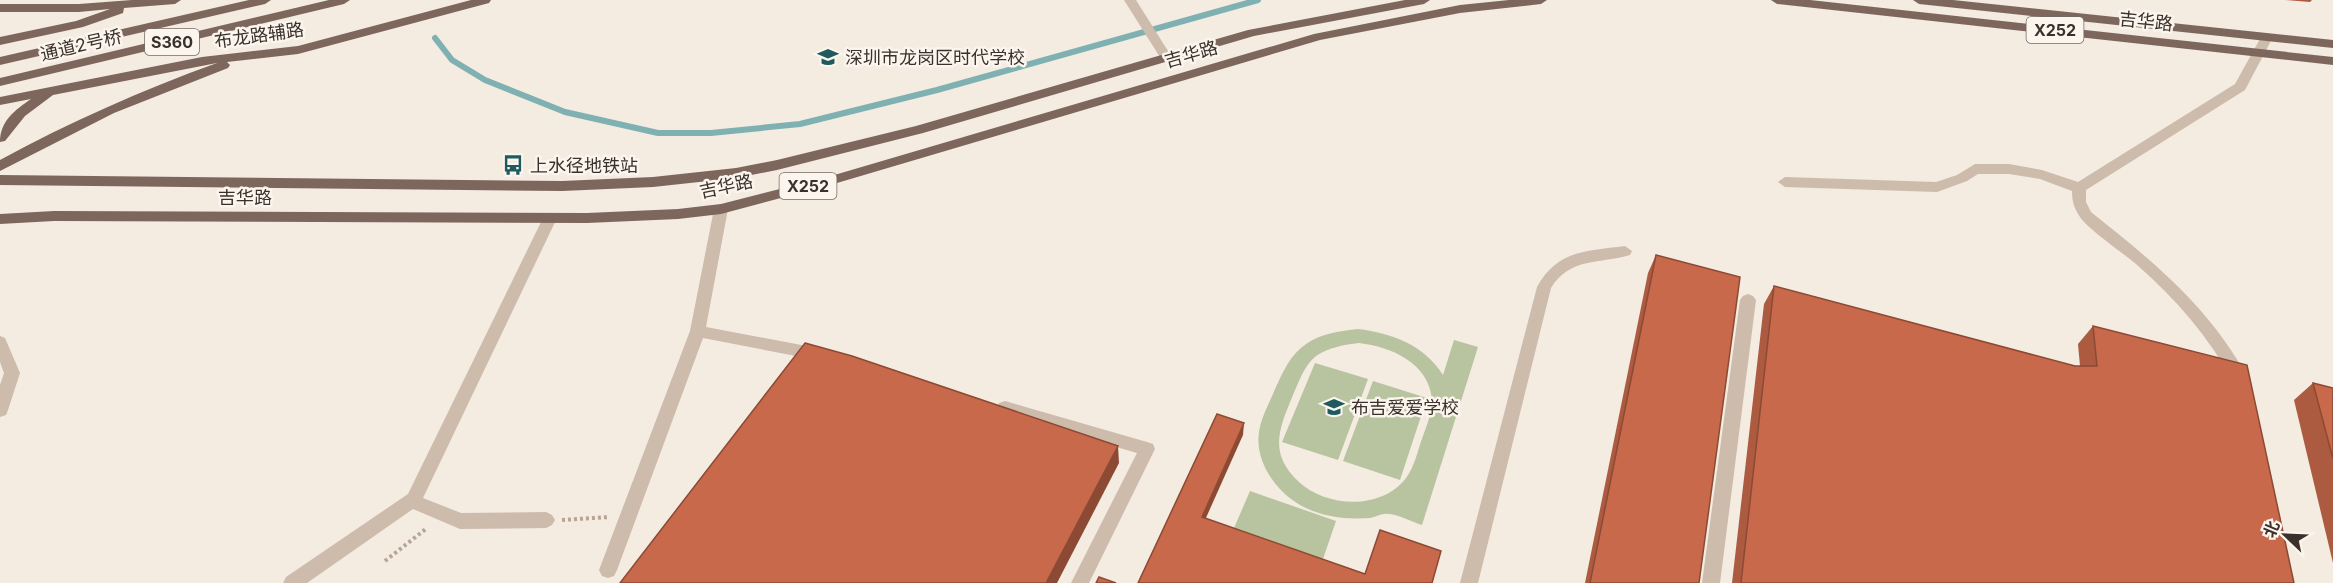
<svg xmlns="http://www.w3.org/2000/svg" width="2333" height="583" viewBox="0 0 2333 583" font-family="Inter,'Noto Sans SC',sans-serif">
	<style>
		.green { fill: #b8c4a0; fill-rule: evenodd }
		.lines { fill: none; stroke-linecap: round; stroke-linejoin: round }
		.stream { stroke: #7fb0b2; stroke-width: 6 }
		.path { stroke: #b9a596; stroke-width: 4; stroke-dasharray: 3 3; stroke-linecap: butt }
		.minor { fill: #cdbbac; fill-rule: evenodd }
		.major { fill: #7d675c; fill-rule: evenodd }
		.wall { fill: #ac5a40 }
		.shaded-wall { fill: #8c4a34 }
		.building { fill: #c8694b; stroke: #8c4a34; stroke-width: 1.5 }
		.labels { text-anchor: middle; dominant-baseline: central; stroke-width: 5; stroke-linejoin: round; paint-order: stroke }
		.shield { fill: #fbf5ee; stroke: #756b66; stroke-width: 1.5 }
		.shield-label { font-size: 16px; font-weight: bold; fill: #3b302b }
		.street-label { font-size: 18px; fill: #3b302b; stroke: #fbf5ee }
		.poi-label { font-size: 18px; fill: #3b302b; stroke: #fbf5ee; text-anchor: start }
	</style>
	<rect width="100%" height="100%" fill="#f4ebe1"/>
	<g class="green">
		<path d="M 1358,329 C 1392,333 1424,345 1443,375 L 1454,340 L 1478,347 L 1422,525 C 1412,522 1398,514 1388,514 C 1382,513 1376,517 1370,518 C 1342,520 1314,516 1291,499 C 1271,484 1255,457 1259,432 C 1261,417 1270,402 1275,389 C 1283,372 1290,355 1306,344 C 1322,333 1340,331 1358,329 ZM 1359,343 C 1392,347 1429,363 1432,400 C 1432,412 1427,425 1423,436 C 1418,449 1415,466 1406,478 C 1382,510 1327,508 1299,482 C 1268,453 1279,429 1293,395 C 1299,381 1304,366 1316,356 C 1329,347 1344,345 1359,343 Z"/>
		<polygon points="1315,363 1368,379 1338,460 1282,442"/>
		<polygon points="1373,381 1427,398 1400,480 1343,461"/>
		<polygon points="1250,491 1336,521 1323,559 1234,528"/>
	</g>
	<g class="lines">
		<polyline class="stream" points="435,38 452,60 485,80 565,112 658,133 711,133 800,124 937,90 1258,0"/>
		<g class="path">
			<polyline points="562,520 609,517"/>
			<polyline points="385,561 427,528"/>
		</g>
		<g class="minor">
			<polygon points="1124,0 1136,0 1173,59 1171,62 1163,62"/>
			<path d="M 2267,33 L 2273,37 L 2245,90 L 2086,190 L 2086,202 L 2091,212 C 2151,260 2210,307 2247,377 L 2245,381 L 2239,383 L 2233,381 C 2208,336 2176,299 2136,264 C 2122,252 2090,231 2080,217 C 2074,208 2072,201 2072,191 L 2040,179 L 2009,174 L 1978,174 L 1967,181 L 1937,192 L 1785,187 L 1778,182 L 1785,177 L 1936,182 L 1957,175 L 1975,164 L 2009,164 L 2042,170 L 2078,182 L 2235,84 L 2261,37 Z"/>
			<polygon points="721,204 728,209 706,327 817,348 823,350 825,354 823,358 817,360 703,338 617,570 614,576 608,578 602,576 599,570 690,331 714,209"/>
			<polygon points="550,213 557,218 423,498 461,513 546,512 552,515 555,520 552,525 546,528 460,529 413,509 307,583 283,583 286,577 408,494 543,218"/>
			<path d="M 1625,246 L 1632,251 L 1630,255 C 1600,264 1570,257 1551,288 L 1478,583 L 1460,583 L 1537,287 C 1557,250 1587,251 1625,246 Z"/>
			<polygon points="1748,294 1753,296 1756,300 1720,583 1702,583 1740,300 1743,296"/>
			<polygon points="0,336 5,338 20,373 8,410 6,415 0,417 0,385 4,373 0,362"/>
			<polygon points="1005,401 1147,442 1153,444 1155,449 1089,583 1071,583 1137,453 999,413 997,408 999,403"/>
		</g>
		<g class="major">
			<polygon points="132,0 181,0 175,4 124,8 123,13 83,27 0,45 0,37 76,21 110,9 79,12 0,12 0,4 79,4"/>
			<polygon points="249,0 271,0 265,4 0,65 0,57"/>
			<polygon points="329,0 350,0 344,4 0,86 0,78"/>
			<path d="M 471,0 L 491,0 L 489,3 L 298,54 L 227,62 L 230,65 L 228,68 L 114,113 L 0,171 L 0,160 C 70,122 142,90 217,63 L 53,95 L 25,116 L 5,141 L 0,142 C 0,121 15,110 31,99 L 0,105 L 0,97 L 202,57 L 298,46 Z"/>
			<polygon points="1405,0 1430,0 1424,4 1254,36 923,133 777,170 736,178 653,187 562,191 0,185 0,175 562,181 653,177 736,168 777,160 916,126 1248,30"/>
			<polygon points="1509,0 1547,0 1541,4 1460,13 1320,40 837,183 721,214 678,219 587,223 54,221 0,224 0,214 54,211 587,213 678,209 721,204 831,176 1314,34 1460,5"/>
			<polygon points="1771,0 1810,0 2333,57 2333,65 1777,4"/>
			<polygon points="1913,0 1953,0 2333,40 2333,48 1919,4"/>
		</g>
	</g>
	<g class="wall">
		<polygon points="2285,0 2312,0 2310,2"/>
		<polygon points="1656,255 1699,583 1585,583 1648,273"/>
		<polygon points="1774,286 2075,366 2080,366 2078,344 2093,326 2294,583 1732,583 1764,304"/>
		<polygon points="2313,383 2333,388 2333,563 2294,400"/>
	</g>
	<g class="shaded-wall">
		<polygon points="1244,423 1243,435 1201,529 1202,517"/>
		<polygon points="1118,446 1119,463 1057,583 1046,583"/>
	</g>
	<g class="building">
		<polygon points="1656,255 1740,277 1699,583 1590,583"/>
		<polygon points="1774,286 2075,366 2097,366 2093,326 2247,365 2294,583 1741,583"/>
		<polygon points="805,343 852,356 1118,446 1046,583 620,583"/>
		<polygon points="2313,383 2333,388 2333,459"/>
		<polygon points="1217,414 1244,423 1202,517 1365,574 1380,530 1441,551 1432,583 1138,583"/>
		<polygon points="1099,577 1116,583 1096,583"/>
	</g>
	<defs>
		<g id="school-bare" transform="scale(1.62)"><path d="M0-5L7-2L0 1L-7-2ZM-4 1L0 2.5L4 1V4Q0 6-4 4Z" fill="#1f5a5e" stroke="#fbf5ee" stroke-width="2.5" paint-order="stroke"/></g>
		<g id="bus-bare" transform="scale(1.62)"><path d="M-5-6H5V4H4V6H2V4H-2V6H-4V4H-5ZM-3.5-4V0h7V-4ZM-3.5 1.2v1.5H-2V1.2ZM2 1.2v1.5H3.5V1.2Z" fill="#1f5a5e" stroke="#fbf5ee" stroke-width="2.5" paint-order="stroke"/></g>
	</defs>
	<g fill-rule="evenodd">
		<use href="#school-bare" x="828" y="57"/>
		<use href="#bus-bare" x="513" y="165"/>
		<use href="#school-bare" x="1334" y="407"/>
	</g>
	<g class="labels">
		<g class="shield">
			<rect x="2026.5" y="17" width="57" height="26" rx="4.5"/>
			<rect x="145" y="29" width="54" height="26" rx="4.5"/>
			<rect x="779.5" y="173" width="57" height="26" rx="4.5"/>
		</g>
		<g class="shield-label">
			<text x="2055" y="30">X252</text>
			<text x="172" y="42">S360</text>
			<text x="808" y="186">X252</text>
		</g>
		<g class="street-label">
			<text transform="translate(2146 21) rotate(6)">吉华路</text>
			<text transform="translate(259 35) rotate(-8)">布龙路辅路</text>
			<text transform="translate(81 45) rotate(-13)">通道2号桥</text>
			<text transform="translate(1191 54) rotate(-16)">吉华路</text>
			<text transform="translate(726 186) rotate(-12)">吉华路</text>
			<text x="245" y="197">吉华路</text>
		</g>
		<g class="poi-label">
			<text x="845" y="57">深圳市龙岗区时代学校</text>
			<text x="530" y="165">上水径地铁站</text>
			<text x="1351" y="407">布吉爱爱学校</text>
		</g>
	</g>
	<g transform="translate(2285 535) rotate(293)" stroke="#fbf5ee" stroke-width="4.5" paint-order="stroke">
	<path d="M0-4.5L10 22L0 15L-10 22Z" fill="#3b302b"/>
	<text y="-9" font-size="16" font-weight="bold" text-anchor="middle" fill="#3b302b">北</text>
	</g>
</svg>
